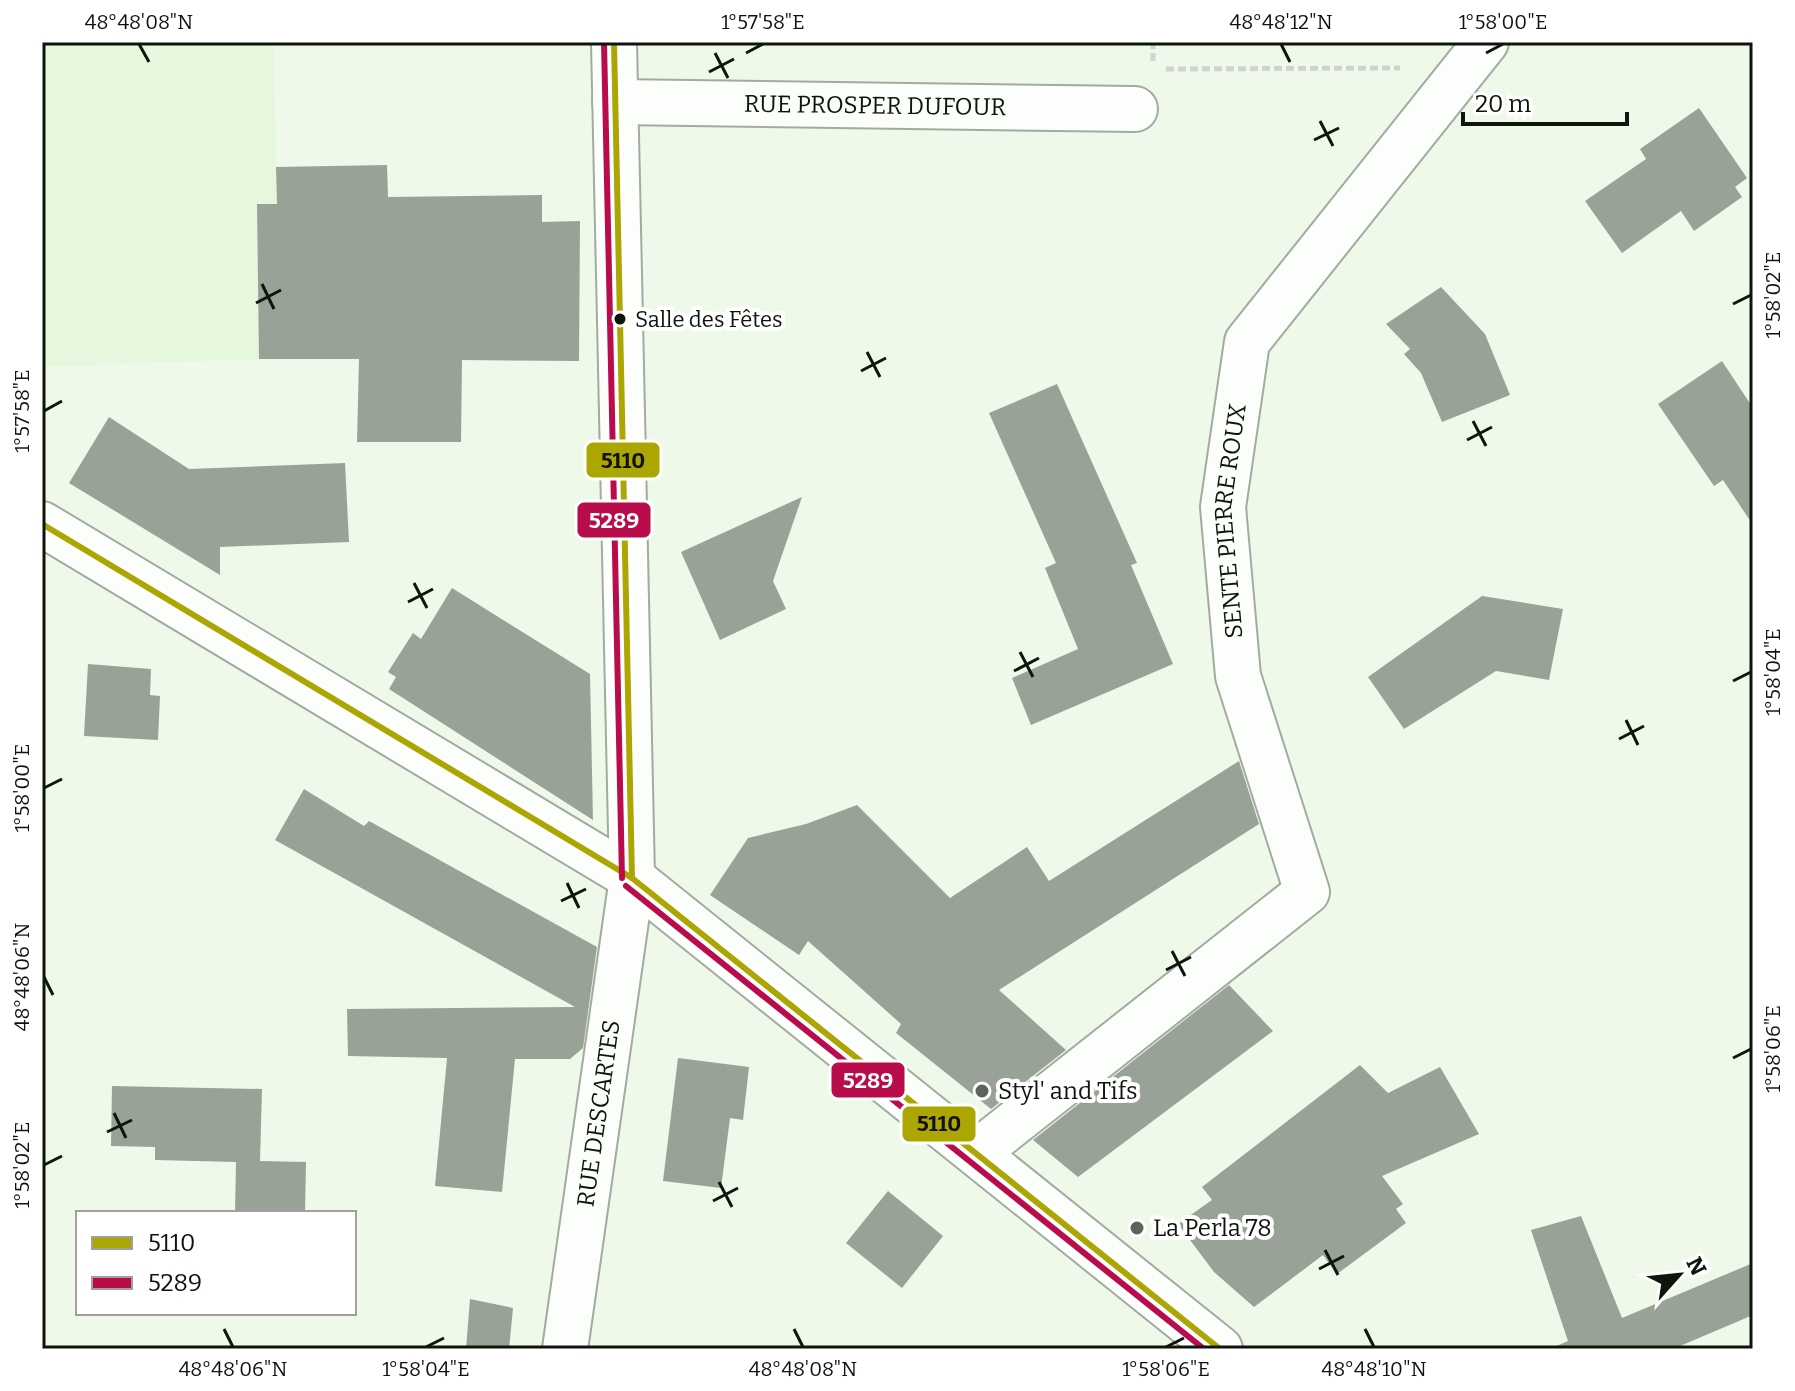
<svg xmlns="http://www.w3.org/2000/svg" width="1795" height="1391" viewBox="0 0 1795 1391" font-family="Bitter,serif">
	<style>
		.built { fill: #e5f8de }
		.building { fill: #99a296 }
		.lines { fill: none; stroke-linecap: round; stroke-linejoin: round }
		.minor-casing { stroke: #a3aba0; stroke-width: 48 }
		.path { stroke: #d1d4d0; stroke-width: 5; stroke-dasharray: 8 4; stroke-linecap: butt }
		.minor { stroke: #fcfefc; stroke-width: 44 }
		.bus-1-casing { stroke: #fff; stroke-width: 12 }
		.bus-2-casing { stroke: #fff; stroke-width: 12 }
		.bus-1 { stroke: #aca602; stroke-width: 6 }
		.bus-2 { stroke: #b80c4b; stroke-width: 6 }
		.ticks { fill: none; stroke: #0e150b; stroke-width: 3 }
		.bus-dot { fill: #0e150b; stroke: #fff; stroke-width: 3 }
		.poi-dot { fill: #5c6559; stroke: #fff; stroke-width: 3 }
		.labels { text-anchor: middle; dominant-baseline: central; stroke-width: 8; stroke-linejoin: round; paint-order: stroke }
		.bus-label { font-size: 22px; fill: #0e150b; stroke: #fff; text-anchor: start }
		.street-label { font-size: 24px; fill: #0e150b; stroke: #fff }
		.poi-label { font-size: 24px; fill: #0e150b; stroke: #fff; text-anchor: start }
		.line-badge { stroke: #fff; stroke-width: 3 }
		.badge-label { font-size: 22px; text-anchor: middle; font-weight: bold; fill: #fff }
		.pale-badge-label { font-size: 22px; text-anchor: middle; font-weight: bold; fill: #111 }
		.neatline { fill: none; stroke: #0e150b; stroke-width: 3 }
		.ticks-label { font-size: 20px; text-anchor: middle; fill: #0e150b }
	</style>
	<rect width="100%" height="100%" fill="#eef9e9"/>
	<polygon class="built" points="42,42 274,42 277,204 257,204 259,359 42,367"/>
	<g class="building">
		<polygon points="1699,108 1747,178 1735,187 1742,197 1694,231 1681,211 1622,253 1585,201 1646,159 1640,149"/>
		<polygon points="387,165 388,197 542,195 542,222 580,221 579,361 462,360 461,442 357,442 359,359 259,359 257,204 277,204 276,167"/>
		<polygon points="1441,287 1485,334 1510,395 1442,422 1421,373 1404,354 1410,349 1386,324"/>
		<polygon points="1722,361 1753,408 1753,525 1723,480 1714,486 1658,404"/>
		<polygon points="1057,384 1137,563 1131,565 1173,664 1031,725 1012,678 1078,649 1045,568 1056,563 989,413"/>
		<polygon points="109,417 189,469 345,463 349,542 220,547 220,575 69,483"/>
		<polygon points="802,497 773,581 786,609 720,640 681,552"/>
		<polygon points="452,588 590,674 593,820 389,689 396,677 388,672 413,633 421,639"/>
		<polygon points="1482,596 1563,609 1549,680 1496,671 1404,729 1368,677"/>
		<polygon points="88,664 151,669 150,695 160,696 158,740 84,736"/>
		<polygon points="1239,761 1259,824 999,990 1066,1050 991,1109 896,1033 901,1024 808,941 799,955 710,895 748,838 806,824 857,805 950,898 1027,847 1049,881"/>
		<polygon points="304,789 364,826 369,821 597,947 583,1048 570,1059 515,1059 502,1192 435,1186 447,1058 348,1056 347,1009 575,1007 275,840"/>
		<polygon points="1229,985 1273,1031 1078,1177 1033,1140"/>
		<polygon points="678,1058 749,1067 743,1120 730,1118 721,1188 663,1181"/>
		<polygon points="1360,1065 1388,1093 1440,1067 1479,1134 1382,1176 1403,1204 1396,1209 1406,1223 1337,1274 1323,1255 1254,1307 1214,1272 1178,1224 1212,1200 1202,1187"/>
		<polygon points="112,1086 262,1089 260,1161 306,1162 305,1213 235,1213 236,1162 155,1160 155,1147 111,1146"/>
		<polygon points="888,1191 943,1236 902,1288 846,1243"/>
		<polygon points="1581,1216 1622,1318 1753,1263 1753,1315 1673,1349 1550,1349 1568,1341 1531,1230"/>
		<polygon points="470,1299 513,1308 509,1349 466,1349"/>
	</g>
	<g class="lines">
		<g class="minor-casing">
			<g id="minor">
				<path id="s1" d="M 615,102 L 1135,109"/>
				<polyline points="42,524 632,878 1220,1349"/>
				<path id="s2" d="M 976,1153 L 1307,892 L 1238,676 L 1223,507 L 1247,342 L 1486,42"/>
				<path id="s3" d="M 565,1349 L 632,878 L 614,42"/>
			</g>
		</g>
		<g class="path">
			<polyline points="1153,61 1153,42"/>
			<polyline points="1166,69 1400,68"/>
		</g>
		<use href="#minor" class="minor"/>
		<g class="bus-1-casing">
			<g id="bus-1">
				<polyline points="614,42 632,878"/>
				<polyline points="42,524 632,878 1220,1349"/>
			</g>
		</g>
		<g class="bus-2-casing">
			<g id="bus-2">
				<polyline points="604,42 622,878"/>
				<polyline points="626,886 1204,1349"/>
			</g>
		</g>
		<use href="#bus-1" class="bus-1"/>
		<use href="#bus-2" class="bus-2"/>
	</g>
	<path class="ticks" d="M 139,44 L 149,62M 1281,44 L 1290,62M 715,53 L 728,78M 746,53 L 763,44M 1486,53 L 1503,44M 709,72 L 734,59M 1320,121 L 1333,146M 1314,140 L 1339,128M 262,284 L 274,309M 256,303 L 281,290M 1733,304 L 1751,295M 867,352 L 880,377M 861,371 L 886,358M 44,411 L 62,401M 1473,421 L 1486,446M 1467,440 L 1492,427M 414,583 L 427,608M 408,602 L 433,589M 1020,652 L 1033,677M 1014,671 L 1039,658M 1733,681 L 1751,672M 1626,720 L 1638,745M 1619,739 L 1644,726M 44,788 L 62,779M 567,883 L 579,908M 561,901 L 586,889M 1172,951 L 1185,976M 1166,970 L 1191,957M 44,977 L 53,995M 1733,1058 L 1751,1049M 114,1113 L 126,1138M 107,1132 L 132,1120M 44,1165 L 62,1156M 719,1182 L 732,1207M 713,1201 L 738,1188M 1325,1250 L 1338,1275M 1319,1269 L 1344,1256M 224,1329 L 233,1347M 794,1329 L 803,1347M 1365,1329 L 1374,1347M 426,1347 L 444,1338M 1166,1347 L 1184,1338"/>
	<circle class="bus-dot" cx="620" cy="319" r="7"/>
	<g class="poi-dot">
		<circle cx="982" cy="1091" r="8"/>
		<circle cx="1137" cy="1228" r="8"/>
	</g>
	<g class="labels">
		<g class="bus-label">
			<text x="635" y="319">Salle des Fêtes</text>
		</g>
		<g class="street-label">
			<text stroke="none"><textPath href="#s1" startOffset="260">RUE PROSPER DUFOUR</textPath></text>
			<text stroke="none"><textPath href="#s2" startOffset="804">SENTE PIERRE ROUX</textPath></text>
			<text stroke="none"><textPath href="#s3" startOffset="238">RUE DESCARTES</textPath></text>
		</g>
		<g class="poi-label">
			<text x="998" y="1091">Styl' and Tifs</text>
			<text x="1153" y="1228">La Perla 78</text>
		</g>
	</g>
	<g class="line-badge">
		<rect x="585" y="441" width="76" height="38" rx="8" fill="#aca602"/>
		<rect x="576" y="501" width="76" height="38" rx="8" fill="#b80c4b"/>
		<rect x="830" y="1061" width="76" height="38" rx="8" fill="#b80c4b"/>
		<rect x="901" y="1105" width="76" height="38" rx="8" fill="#aca602"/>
	</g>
	<g class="badge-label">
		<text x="614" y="528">5289</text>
		<text x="868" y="1088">5289</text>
	</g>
	<g class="pale-badge-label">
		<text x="623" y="468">5110</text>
		<text x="939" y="1131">5110</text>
	</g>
	<rect width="1795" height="1391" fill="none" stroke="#ffffff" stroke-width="88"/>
	<rect x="76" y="1211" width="280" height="104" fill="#ffffff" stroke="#9fa19d" stroke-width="2"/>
	<rect x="92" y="1237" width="40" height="12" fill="#aca602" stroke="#9fa19d" stroke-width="2"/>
	<text x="148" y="1251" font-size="24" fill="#0e150b">5110</text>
	<rect x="92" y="1277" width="40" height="12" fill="#b80c4b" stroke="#9fa19d" stroke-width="2"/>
	<text x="148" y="1291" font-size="24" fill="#0e150b">5289</text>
	<g transform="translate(1679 1275) rotate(63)" stroke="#ffffff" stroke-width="6" paint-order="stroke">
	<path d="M0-6L14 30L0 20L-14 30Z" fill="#0e150b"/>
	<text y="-12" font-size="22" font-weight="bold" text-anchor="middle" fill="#0e150b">N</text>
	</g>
	<path d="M1463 112v12h164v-12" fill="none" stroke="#0e150b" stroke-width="4"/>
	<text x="1475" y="112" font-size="24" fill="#0e150b" stroke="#ffffff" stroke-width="6" paint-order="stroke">20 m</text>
	<rect x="44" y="44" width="1707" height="1303" class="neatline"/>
	<g class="ticks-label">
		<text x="139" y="29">48°48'08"N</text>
		<text x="763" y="29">1°57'58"E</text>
		<text x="1281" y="29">48°48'12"N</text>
		<text x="1503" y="29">1°58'00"E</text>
		<text transform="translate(1773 295) rotate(-90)" y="7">1°58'02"E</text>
		<text transform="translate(22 411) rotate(-90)" y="7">1°57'58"E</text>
		<text transform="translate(1773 672) rotate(-90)" y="7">1°58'04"E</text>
		<text transform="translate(22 788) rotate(-90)" y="7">1°58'00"E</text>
		<text transform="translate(22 977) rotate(-90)" y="7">48°48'06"N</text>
		<text transform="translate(1773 1049) rotate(-90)" y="7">1°58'06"E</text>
		<text transform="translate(22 1165) rotate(-90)" y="7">1°58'02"E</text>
		<text x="233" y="1376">48°48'06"N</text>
		<text x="426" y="1376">1°58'04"E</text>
		<text x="803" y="1376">48°48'08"N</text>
		<text x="1166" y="1376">1°58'06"E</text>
		<text x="1374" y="1376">48°48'10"N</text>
	</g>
</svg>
